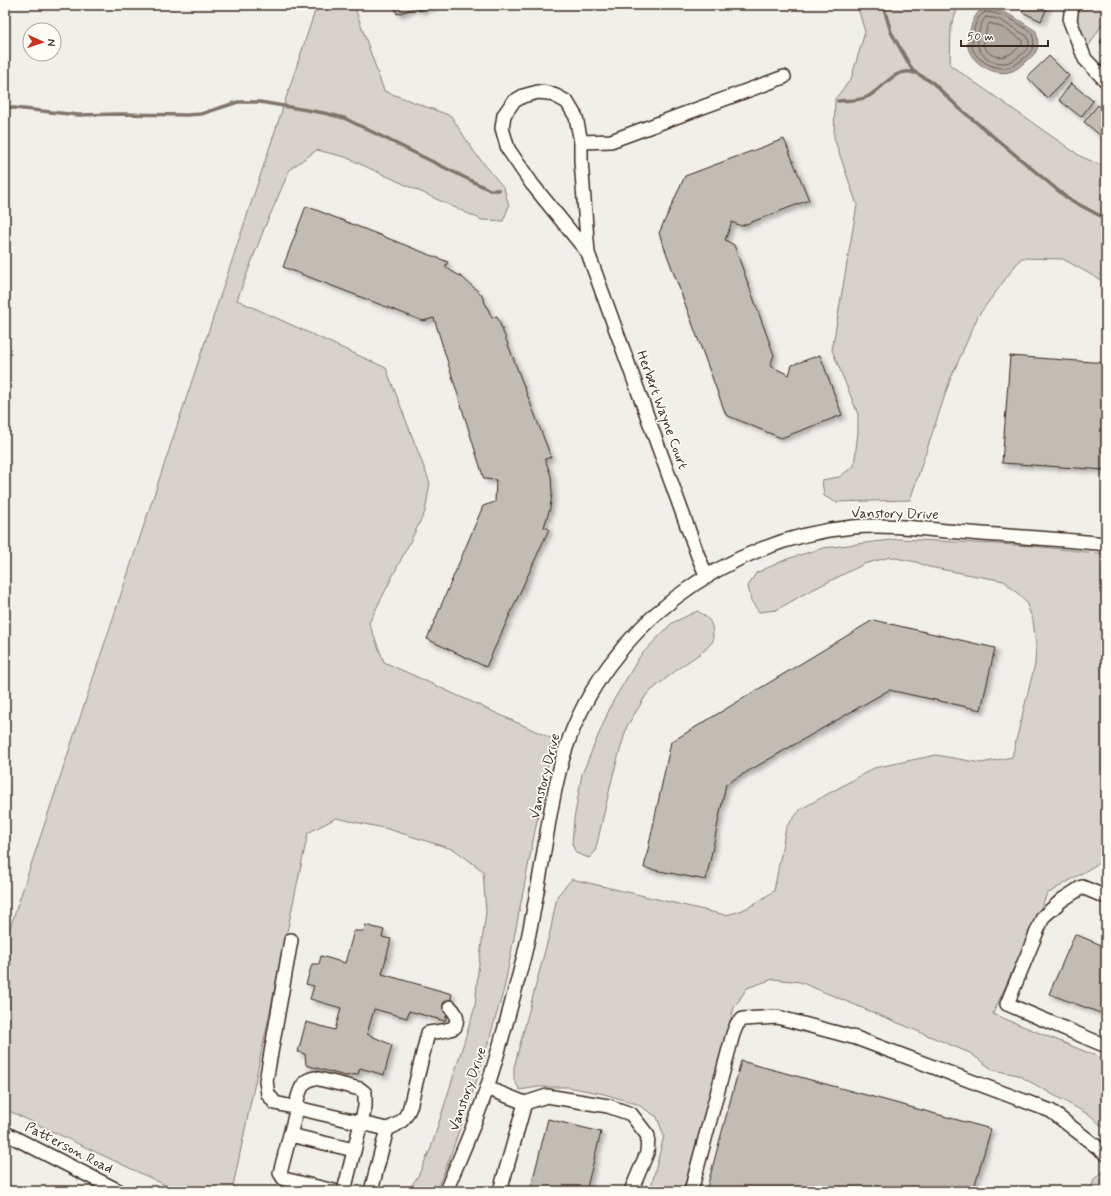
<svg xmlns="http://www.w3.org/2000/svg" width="1111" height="1196" viewBox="0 0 1111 1196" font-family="Mynerve,sans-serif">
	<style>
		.green { fill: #d7d2cc; stroke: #897e75 }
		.water { fill: #aea69f; stroke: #80746b }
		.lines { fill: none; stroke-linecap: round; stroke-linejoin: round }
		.shore { stroke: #695c52; stroke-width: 1 }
		.stream { stroke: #80746b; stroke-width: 3.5 }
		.building { fill: #c1bcb4; stroke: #3b2a1e; filter: url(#shadow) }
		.minor-casing { stroke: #3b2a1e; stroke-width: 16 }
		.minor { stroke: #fdfcf7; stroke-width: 13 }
		.labels { text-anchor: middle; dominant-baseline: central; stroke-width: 3.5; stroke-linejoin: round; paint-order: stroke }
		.street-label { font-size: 14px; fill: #3b2a1e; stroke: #fdfcf7 }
	</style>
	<defs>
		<filter id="shadow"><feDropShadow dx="3.5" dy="3.5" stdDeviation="2" flood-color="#0004"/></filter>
	</defs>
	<rect width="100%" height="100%" fill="#f1efea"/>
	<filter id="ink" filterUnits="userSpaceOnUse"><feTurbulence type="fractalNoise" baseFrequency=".025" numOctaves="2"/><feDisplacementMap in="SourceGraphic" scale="8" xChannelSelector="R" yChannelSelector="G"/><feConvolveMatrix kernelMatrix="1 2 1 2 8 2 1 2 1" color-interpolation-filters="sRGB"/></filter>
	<g filter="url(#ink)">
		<g class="green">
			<polygon points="317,5 354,5 384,91 451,116 475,153 504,188 509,206 503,221 482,220 345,157 317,150 290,169 264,229 237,300 386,368 430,483 425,512 369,623 384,662 553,739 504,989 479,1074 447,1165 436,1191 408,1191 418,1176 431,1148 475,1007 478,971 486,912 483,871 455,850 388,829 336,818 308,833 233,1186 241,1191 178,1191 5,1109 5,943"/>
			<polygon points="857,5 959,5 951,26 950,65 1080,156 1098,164 1106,164 1106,283 1063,259 1021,258 978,316 950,380 910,500 835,502 824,496 822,480 839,477 854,466 858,432 858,414 832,350 857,205 834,138 835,99 851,79 865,32"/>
			<polygon points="1072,5 1106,5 1106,18 1083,55"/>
			<path d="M 899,539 L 1033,546 L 1106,554 L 1106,859 L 1047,894 L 993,1014 L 1106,1060 L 1106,1130 L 1091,1116 L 1018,1075 L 993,1070 L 970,1053 L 800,982 L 773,979 L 747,988 L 734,1008 L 683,1191 L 650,1191 L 664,1136 L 657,1117 L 637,1104 L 604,1094 L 568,1087 L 538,1087 L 520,1090 L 514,1080 L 514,1067 L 551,928 L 557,896 L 572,879 L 725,915 C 746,911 756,903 774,891 L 786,827 L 801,809 L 874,768 L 936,755 L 981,763 L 1012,757 L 1035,664 L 1036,646 L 1033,620 L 1025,600 L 1004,581 L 929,567 L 916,562 L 890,557 L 864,564 L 806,593 L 776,610 L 759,612 L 751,601 L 748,586 L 756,573 L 787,559 L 823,548 Z"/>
			<path d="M 697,611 C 712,619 713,624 713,641 L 705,650 L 679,668 L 647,694 L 627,726 L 613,775 L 595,852 L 589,858 L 576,853 L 572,844 L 574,819 L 582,774 L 612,703 L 640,656 L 672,623 Z"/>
			<polygon points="1104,1171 1106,1172 1106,1191 1091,1191 1094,1179"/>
		</g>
		<path class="water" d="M 982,8 C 1003,8 1019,20 1036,31 C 1037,36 1039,43 1037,49 C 1036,53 1031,58 1027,60 C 1022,65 1017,70 1009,72 C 994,76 971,63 968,47 C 967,44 968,39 969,35 C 971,24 974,16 982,8 Z"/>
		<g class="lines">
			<g class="shore">
				<path d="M 985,12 C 1002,12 1019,23 1032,33 C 1036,47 1033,51 1022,60 C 1018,63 1014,66 1009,67 C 996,71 974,60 972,46 C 972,42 973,37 973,33 C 975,25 977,17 985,12 Z"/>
				<path d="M 986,17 L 998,19 L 1027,36 C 1028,38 1029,42 1029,45 C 1027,52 1012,63 1005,63 C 990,64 975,53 978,37 C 979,30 981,22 986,17 Z"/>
				<path d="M 990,23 C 1001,26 1012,33 1022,40 L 1022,44 C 1011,57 993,64 983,45 L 987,27 Z"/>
			</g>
			<g class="stream">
				<polyline points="883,5 891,32 913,71 933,83 959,108 1067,198 1106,219"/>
				<path d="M 838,101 C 848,100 858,101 867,97 C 882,90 895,66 914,73"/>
				<polyline points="5,107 78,115 118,114 187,115 201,114 238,102 260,102 324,113 344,118 490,190 499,190"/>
			</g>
		</g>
		<g class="building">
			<polygon points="394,5 435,5 419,11 418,7 397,14"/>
			<polygon points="1025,5 1048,5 1041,21 1022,12"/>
			<polygon points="1106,33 1106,46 1100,42"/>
			<polygon points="1049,56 1069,76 1047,98 1027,77"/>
			<polygon points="1071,83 1093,101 1081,117 1059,100"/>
			<polygon points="1098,105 1106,111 1106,140 1084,122"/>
			<polygon points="784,139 809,200 741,226 732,222 725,240 734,245 774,355 770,366 789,375 792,365 820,355 842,415 781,438 726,415 659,233 685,176"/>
			<polygon points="306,206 448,262 445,267 463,278 481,294 492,318 497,316 551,457 545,459 551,476 552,494 550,508 544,527 549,529 486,667 427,639 483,506 495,502 496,480 484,479 434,318 423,321 283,267"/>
			<polygon points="1010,356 1106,363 1106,470 1002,463"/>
			<polygon points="873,620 995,648 981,710 889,690 726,784 706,880 644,868 671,742"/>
			<polygon points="365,925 384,930 382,937 391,939 382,974 452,994 445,1021 409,1011 407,1018 374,1009 367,1034 392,1045 384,1075 360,1068 358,1074 345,1076 306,1065 305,1054 298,1052 306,1022 335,1030 341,1008 310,999 314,986 306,984 312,964 319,964 321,956 345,963 354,931 364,931"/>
			<polygon points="1075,934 1106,947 1106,1015 1049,994"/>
			<polygon points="741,1061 991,1129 973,1191 706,1191"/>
			<polygon points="548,1119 601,1132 586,1191 530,1191"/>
		</g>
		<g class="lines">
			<g class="minor-casing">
				<g id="minor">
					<polyline points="1072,5 1070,21 1085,59 1106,81"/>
					<polyline points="581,142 611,141 784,77"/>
					<polyline points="588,253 532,184 508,149 502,128 504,115 513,102 523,96 538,92 548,93 556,96 567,102 576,117 581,142 581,160 588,253 698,556 707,577"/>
					<polyline points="1106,897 1082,887 1062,900 1043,917 1007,1004 1106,1046"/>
					<polyline points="291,940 266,1081 268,1094 275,1103 297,1108 280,1173 284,1179 334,1191"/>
					<polyline points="487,1088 525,1103 500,1191"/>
					<polyline points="525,1103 547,1096 608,1106 631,1114 648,1136 647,1153 631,1191"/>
					<path d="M 295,1108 C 299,1095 300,1080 315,1078 L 360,1089 L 365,1093 L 365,1107 L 344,1191"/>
					<path d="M 297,1108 L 387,1129 C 400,1124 405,1120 410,1107 L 428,1033 C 438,1031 446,1032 455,1027 C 458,1018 457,1014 450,1007"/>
					<polyline points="5,1133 119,1191"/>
					<polyline points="290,1135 354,1150"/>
					<polyline points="371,1191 387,1129"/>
					<path d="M 446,1191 C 459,1159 474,1127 485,1094 C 500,1049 512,1002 524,956 C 535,910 542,862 550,815 C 554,794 558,772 565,751 C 605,627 726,539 853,527 C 888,524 923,529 958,532 C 1007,536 1057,539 1106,544"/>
					<polyline points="691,1191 733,1034 737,1024 743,1019 777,1017 856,1038 1051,1111 1106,1154"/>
				</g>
			</g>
			<use href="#minor" class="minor"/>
		</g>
	</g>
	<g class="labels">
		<g class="street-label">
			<text transform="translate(662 410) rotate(70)">Herbert Wayne Court</text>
			<text transform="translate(895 514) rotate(1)">Vanstory Drive</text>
			<text transform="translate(545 776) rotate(-76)">Vanstory Drive</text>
			<text transform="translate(468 1089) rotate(-71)">Vanstory Drive</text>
			<text transform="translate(69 1148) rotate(27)">Patterson Road</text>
		</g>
	</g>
	<rect width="1111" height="1196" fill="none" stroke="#fdfcf7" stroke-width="20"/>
	<rect x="10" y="10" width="1091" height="1176" fill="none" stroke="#3b2a1e" stroke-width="1.5" filter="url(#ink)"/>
	<g transform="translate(42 42) rotate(93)"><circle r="19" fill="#fdfcf7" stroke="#afa8a0"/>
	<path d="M0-3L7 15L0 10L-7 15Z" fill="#c8321e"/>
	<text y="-6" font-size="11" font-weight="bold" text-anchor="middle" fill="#3b2a1e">N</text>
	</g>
	<path d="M961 40v6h87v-6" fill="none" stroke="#3b2a1e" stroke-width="2"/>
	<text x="967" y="40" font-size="12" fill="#3b2a1e" stroke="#fdfcf7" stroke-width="3" paint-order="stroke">50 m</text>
</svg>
